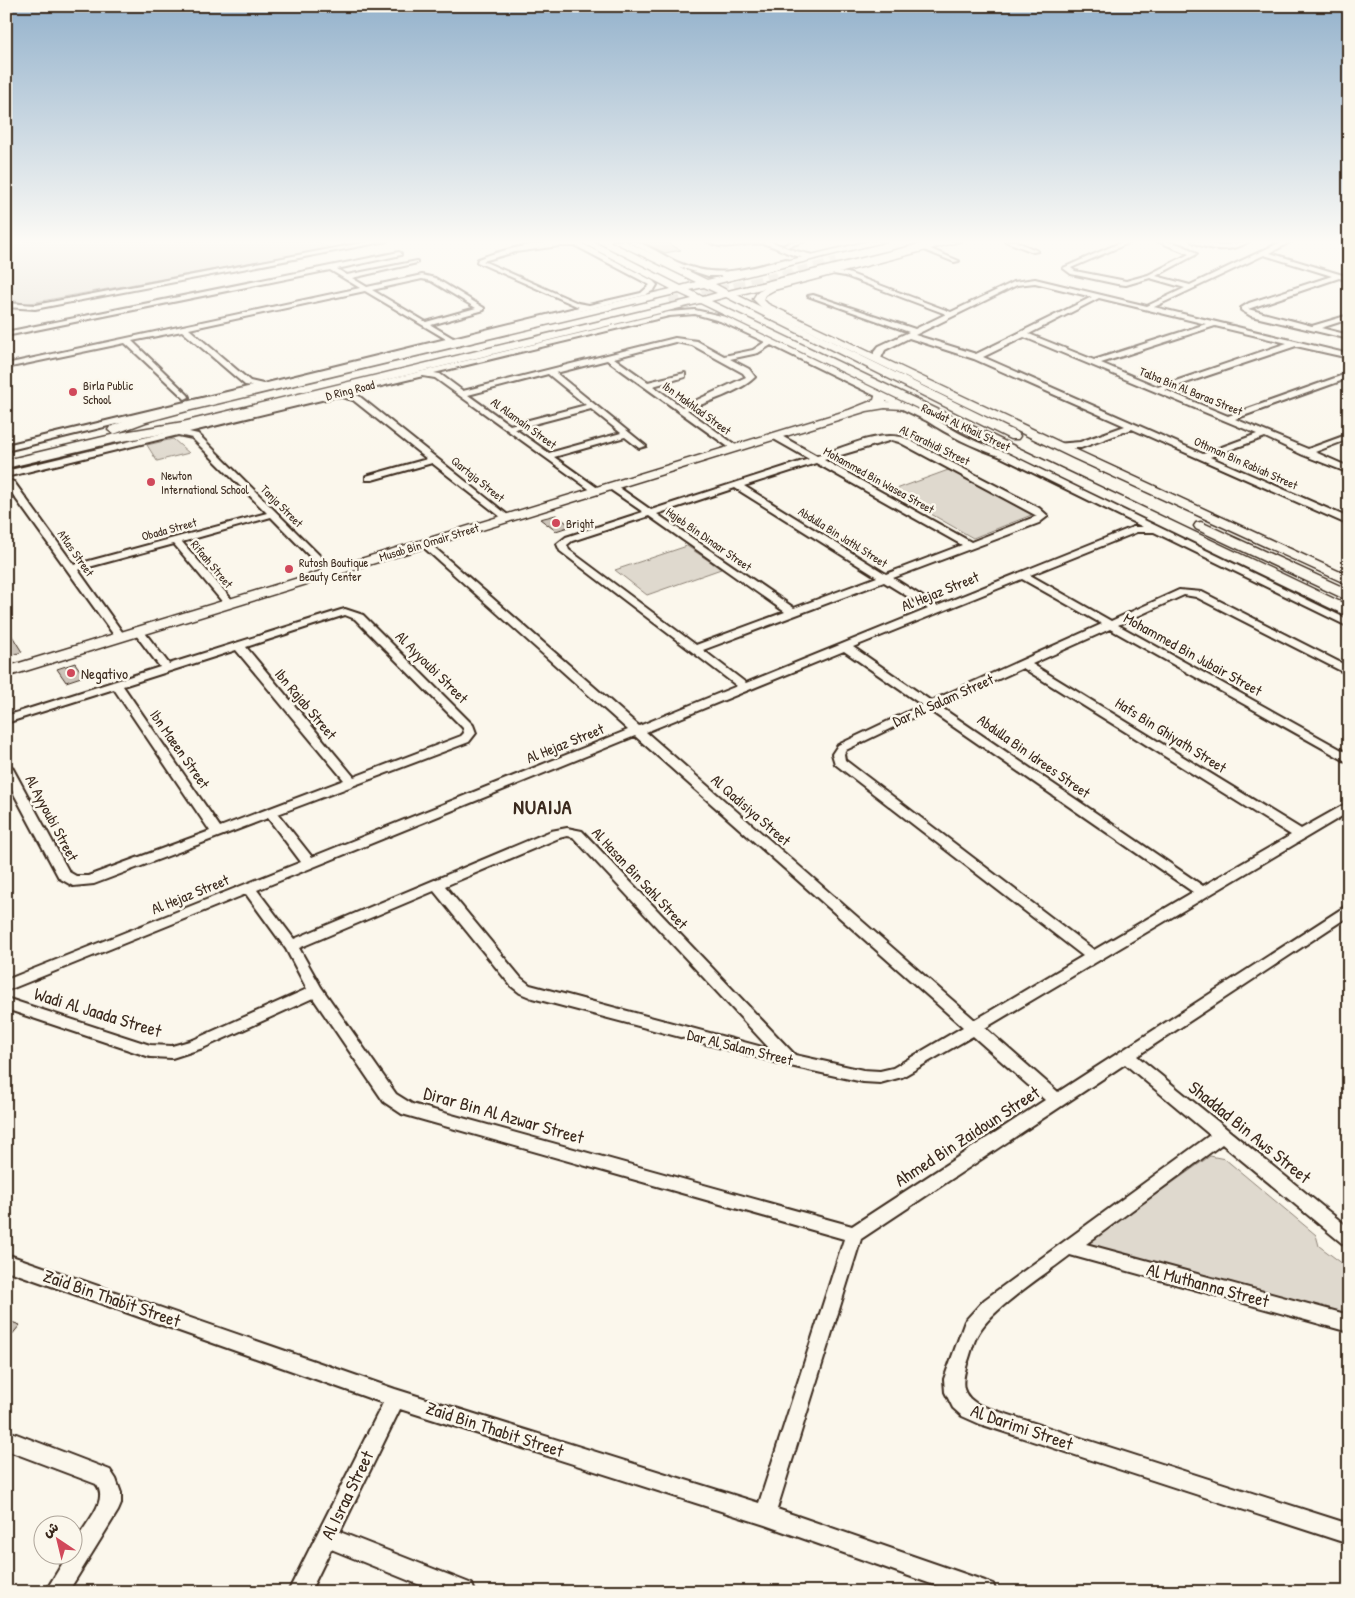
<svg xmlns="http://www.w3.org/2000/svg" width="1355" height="1598" viewBox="0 0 1355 1598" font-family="'Patrick Hand','Playpen Sans Arabic',sans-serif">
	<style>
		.green { fill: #dfd9ce; stroke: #8d8276 }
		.building { fill: #ccc4b9; stroke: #3b2a1e }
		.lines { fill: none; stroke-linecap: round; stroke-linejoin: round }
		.primary-tunnel { stroke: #d5cec3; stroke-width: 11; stroke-dasharray: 11 5.5; stroke-linecap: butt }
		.street-casing { stroke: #3b2a1e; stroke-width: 4 }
		.secondary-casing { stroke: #3b2a1e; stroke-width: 3 }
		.primary-casing { stroke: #3b2a1e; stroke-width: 3 }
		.street { fill: #fbf7ec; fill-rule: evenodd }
		.secondary { fill: #fbf7ec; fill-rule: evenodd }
		.primary { fill: #fbf7ec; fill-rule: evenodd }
		.poi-dot { fill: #d1495b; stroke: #fbf7ec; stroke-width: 2 }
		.labels { text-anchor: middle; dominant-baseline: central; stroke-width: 5; stroke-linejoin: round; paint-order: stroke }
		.far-poi-label { font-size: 12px; fill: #3b2a1e; stroke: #fbf7ec; text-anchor: start }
		.far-street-label { font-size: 12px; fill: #3b2a1e; stroke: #fbf7ec }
		.street-label { font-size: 15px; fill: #3b2a1e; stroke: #fbf7ec }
		.poi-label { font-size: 15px; fill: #3b2a1e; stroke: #fbf7ec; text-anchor: start }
		.near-street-label { font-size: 18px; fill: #3b2a1e; stroke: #fbf7ec }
		.district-label { font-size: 20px; font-weight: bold; letter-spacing: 1px; fill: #3b2a1e; stroke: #fbf7ec }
	</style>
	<rect width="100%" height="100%" fill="#fbf7ec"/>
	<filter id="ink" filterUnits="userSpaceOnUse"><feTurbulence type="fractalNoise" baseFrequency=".02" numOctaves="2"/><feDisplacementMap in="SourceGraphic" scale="10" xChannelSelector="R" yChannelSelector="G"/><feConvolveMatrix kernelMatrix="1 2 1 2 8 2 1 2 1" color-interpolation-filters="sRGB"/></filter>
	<g filter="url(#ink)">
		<g class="green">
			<polygon points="6,241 316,241 328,247 326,249 25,304 6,298"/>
			<polygon points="173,439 189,453 157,461 147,445"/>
			<polygon points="951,469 1034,514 973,538 891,491"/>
			<polygon points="687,546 721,569 647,595 615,570"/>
			<polygon points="1210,1156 1225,1159 1316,1235 1319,1246 1343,1264 1349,1262 1349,1323 1098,1251 1088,1243"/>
		</g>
		<g class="building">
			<polygon points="640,241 663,241 681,250 665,253"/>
			<polygon points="556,515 571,526 556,531 540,519"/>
			<polygon points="6,626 22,652 6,657"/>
			<polygon points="75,663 84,676 66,682 57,669"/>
			<polygon points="6,1320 20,1325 6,1342"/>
		</g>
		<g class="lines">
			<polyline class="primary-tunnel" points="670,303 836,263"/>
			<g class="street-casing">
				<g id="street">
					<polygon points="372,241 387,241 35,309 6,307 6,303 35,305"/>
					<path d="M 577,241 L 653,281 L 657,285 L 654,290 L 645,295 L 6,451 L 6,445 L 252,386 L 245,385 L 182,331 L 132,341 L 188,395 L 189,397 L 185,399 L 125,343 L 6,368 L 6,364 L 360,288 L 330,270 L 6,336 L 6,332 L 399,252 L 401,253 L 401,255 L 337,269 L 347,275 L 417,261 L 417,263 L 352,278 L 367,287 L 422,275 L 435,278 L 484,308 L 484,310 L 431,325 L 453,338 L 579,307 L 477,262 L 478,259 C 509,247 545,241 577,241 ZM 559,246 L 576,246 L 650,285 L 641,293 L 589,305 L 578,303 L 483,261 L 515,252 ZM 422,279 L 431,281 L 476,308 L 426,322 L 372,290 ZM 365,291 L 446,339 L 263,384 L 250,381 L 189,329 Z"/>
					<path d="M 627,241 C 644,241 661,255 677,262 C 718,280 745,269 786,259 L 789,261 L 736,276 L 708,276 L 671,264 Z"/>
					<path d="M 707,241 L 727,244 L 769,241 L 796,251 L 813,255 C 800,263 779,247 765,244 C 744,241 726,253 707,241 Z"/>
					<polygon points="794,241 805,241 787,247 784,245"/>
					<polygon points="1005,241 1015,241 1038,251 1033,252"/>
					<path d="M 1124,241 L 1133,241 L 1071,268 L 1075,271 L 1126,281 L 1148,275 L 1189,254 L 1157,241 C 1170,241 1187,245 1197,254 L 1156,276 L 1190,285 L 1283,241 L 1292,241 L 1270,253 L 1349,277 L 1349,281 L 1339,278 L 1248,309 L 1312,326 L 1349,315 L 1349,319 L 1321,328 L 1349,335 L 1349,339 L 1251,316 L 1241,310 L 1241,308 L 1249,303 L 1332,276 L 1264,255 L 1154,307 L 1349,354 L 1349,358 L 1296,346 L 1165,390 L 1228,416 L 1349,373 L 1349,378 L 1235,419 L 1308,449 L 1349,434 L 1349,439 L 1315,452 L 1349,467 L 1349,473 L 1303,455 L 1265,437 L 1210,457 L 1349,518 L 1349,525 L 1132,429 L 1081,448 L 1056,448 L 1056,444 L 1080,442 L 1125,426 L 974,359 L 909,338 L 885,350 L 880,360 L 874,360 L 874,352 L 879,346 L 909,332 L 808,296 L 813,295 L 915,329 L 946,314 L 845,276 L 833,274 L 833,272 L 848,273 L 951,312 L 1014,282 L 1035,279 L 1147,306 L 1185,288 L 1150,278 L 1126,285 L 1117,284 L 1071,274 L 1063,268 ZM 1035,283 L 1092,297 L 976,354 L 915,335 L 1017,285 ZM 1099,298 L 1206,324 L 1094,360 L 1029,334 ZM 1215,326 L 1287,343 L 1158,387 L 1101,363 ZM 1024,337 L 1257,434 L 1203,454 L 983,357 Z"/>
					<path d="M 1191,241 L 1202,241 L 1220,246 L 1249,241 C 1232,253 1209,251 1191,241 Z"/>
					<polygon points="924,248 928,248 959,261 954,262 924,250"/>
					<path d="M 695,310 L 726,317 L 933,417 C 956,433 979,444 1005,452 L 1349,620 L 1349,627 L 1154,532 L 1137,532 L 1030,575 L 1111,621 L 1179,590 L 1202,592 L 1349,667 L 1349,675 L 1196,597 L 1184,595 L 1118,625 L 1349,754 L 1349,763 L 1110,629 L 1032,664 L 1301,829 L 1349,802 L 1349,812 L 985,1028 L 1058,1092 L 1349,904 L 1349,916 L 1137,1056 L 1349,1228 L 1349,1247 L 1343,1244 L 1222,1144 L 1086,1244 L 1349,1315 L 1349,1332 L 1070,1255 C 1046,1274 994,1307 979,1332 C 973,1341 971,1354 967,1364 C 961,1384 960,1395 981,1406 L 1349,1524 L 1349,1544 L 980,1424 L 962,1416 L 953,1408 L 945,1392 L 944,1379 L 965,1321 L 984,1300 L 1210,1135 L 1125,1064 L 861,1239 L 777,1509 L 985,1581 L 993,1584 L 996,1592 L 954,1592 L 765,1525 L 400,1409 L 340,1532 L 472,1584 L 475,1592 L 437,1592 L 331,1549 L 310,1592 L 288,1592 L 383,1403 L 6,1270 L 6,1254 L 395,1389 L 759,1503 L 844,1239 L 402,1114 L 384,1102 L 313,998 L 203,1048 L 172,1058 L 150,1057 L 6,1009 L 6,998 L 150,1045 L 172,1046 L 193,1040 L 307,989 L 286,949 L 246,894 L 6,991 L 6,980 L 301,862 L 268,818 L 94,884 L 73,886 L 59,878 L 6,779 L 6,763 L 12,767 L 69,872 L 76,876 L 88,876 L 210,831 L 114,689 L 6,723 L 6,716 L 160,667 L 133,631 L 134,629 L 142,629 L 169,664 L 341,610 L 345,609 L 363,615 L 473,725 L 476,733 L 469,742 L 278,814 L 312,857 L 628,730 L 421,545 L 421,541 L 427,541 L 639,726 L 737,686 L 560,551 L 557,544 L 566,537 L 643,512 L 608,488 L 608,484 L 614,484 L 651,510 L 809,459 L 772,438 L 772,434 L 778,434 L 817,456 C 844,448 877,430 905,438 L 1039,508 L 1048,516 L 1039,523 L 893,578 L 937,606 L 1133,527 L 1143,527 L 999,456 C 973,447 950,436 927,421 L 771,345 L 758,353 L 730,359 L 749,369 L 755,377 C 740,392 707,402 687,410 L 737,446 L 737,450 L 734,451 L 607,360 L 556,373 L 646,446 L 639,448 L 625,437 L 554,457 L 599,489 L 599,493 L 596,494 L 435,378 L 423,376 L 348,394 L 359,396 L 509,516 L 511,518 L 506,521 L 432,463 L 372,480 L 366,480 L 366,476 L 427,459 L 353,400 L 338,396 L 189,432 L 198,434 L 336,572 L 335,574 L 327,574 L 271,517 L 182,542 L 233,601 L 234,603 L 233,605 L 225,605 L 174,544 L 78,570 L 125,636 L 120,639 L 116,638 L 6,485 L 6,479 L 14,482 L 74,565 L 267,513 L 192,438 L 178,435 L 6,477 L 6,471 L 669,312 ZM 695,314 L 720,321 L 765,342 L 753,350 L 724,356 L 697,341 L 675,338 L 463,391 L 440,374 L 434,373 L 669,316 ZM 675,342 L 692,345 L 743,373 L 746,377 L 682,407 L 653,386 L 685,377 L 685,373 L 648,382 L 614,358 ZM 548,374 L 586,405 L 510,425 L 468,395 ZM 591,409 L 621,433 L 549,453 L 515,429 ZM 892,440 L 899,442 L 1037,516 L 971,542 L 824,460 ZM 816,463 L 962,545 L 886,574 L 744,486 ZM 735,488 L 877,577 L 794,608 L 657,514 ZM 649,516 L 785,612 L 696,645 L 569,550 L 567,545 L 572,541 ZM 1022,579 L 1102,624 L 931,701 L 853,647 ZM 884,582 L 928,609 L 746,683 L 703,650 ZM 345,615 L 355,619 L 463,728 L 464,733 L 461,736 L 354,777 L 246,647 ZM 236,650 L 344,780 L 220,827 L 123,686 ZM 844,651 L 922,705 L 838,745 L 832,754 L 835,764 L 1083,956 L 975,1020 L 646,732 ZM 1023,668 L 1291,835 L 1203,886 L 939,706 ZM 929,710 L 1193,892 L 1094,950 L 845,760 L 844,754 L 846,750 ZM 635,736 L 963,1027 L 893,1068 L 880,1071 L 863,1070 L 795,1055 L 582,831 L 567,828 L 551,831 L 294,939 L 257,890 ZM 567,836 L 573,837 L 770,1049 L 530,985 L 521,978 L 445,886 L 559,838 ZM 434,891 L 511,986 L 520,993 L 532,998 L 790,1066 L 863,1082 L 880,1083 L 902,1077 L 973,1036 L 1045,1100 L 852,1226 L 412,1104 L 396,1094 L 321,987 L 299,948 Z"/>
					<path d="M 6,1430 L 110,1470 L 116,1479 L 121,1493 L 121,1504 L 118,1511 L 68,1592 L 45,1592 L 67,1556 L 72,1556 C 72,1532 113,1505 96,1484 L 6,1450 Z"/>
				</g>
			</g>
			<g class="secondary-casing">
				<g id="secondary">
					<polygon points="945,241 961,241 774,290 765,295 763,299 768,304 1081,452 1349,576 1349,585 1073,458 762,308 753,299 758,291 768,286"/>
					<polygon points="880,392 886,395 886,402 904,403 910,406 904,409 885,408 867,411 6,677 6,667 849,410 874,400 876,393"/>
				</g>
			</g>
			<g class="primary-casing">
				<g id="primary">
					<path d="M 579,241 L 592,241 L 681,286 L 696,282 L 612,241 L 625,241 L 707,280 L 869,241 L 887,241 L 715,284 L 728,291 L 932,241 L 950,241 L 737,295 L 1018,433 L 1020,436 L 1018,439 L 1010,439 L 726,297 L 711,301 L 1349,606 L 1349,617 L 700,303 L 183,430 L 112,443 L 6,468 L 6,460 L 124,432 L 183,422 L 692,299 L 679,293 L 187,411 L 146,422 L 114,434 L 108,430 L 110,427 L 138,416 L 181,405 L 671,289 ZM 704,287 L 717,293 L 703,297 L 690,290 Z"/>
					<polygon points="1201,522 1349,590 1349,601 1196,529 1194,526 1196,523"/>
				</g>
			</g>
			<use href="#street" class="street"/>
			<use href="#secondary" class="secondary"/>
			<use href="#primary" class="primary"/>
		</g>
	</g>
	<linearGradient id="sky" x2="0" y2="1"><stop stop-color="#94b2cc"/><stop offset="0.52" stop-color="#fdfbf6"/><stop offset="1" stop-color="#fdfbf6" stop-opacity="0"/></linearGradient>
	<rect width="1355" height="465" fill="url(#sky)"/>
	<g class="poi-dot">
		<circle cx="73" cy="392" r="5"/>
		<circle cx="151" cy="482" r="5"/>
		<circle cx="556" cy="523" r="5"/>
		<circle cx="289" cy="569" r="5"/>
		<circle cx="71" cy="673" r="5"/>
	</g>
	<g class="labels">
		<g class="far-poi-label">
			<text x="83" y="385">Birla Public<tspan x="83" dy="14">School</tspan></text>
			<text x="161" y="475">Newton<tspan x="161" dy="14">International School</tspan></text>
			<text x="566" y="523">Bright</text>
			<text x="299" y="562">Rutosh Boutique<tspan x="299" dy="14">Beauty Center</tspan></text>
		</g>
		<g class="far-street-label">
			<text transform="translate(350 390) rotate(-14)">D Ring Road</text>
			<text transform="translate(1191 391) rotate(22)">Talha Bin Al Baraa Street</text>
			<text transform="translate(697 408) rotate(36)">Ibn Makhlad Street</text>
			<text transform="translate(524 423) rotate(36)">Al Alamain Street</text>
			<text transform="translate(966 427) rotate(25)">Rawdat Al Khail Street</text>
			<text transform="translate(935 445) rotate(26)">Al Farahidi Street</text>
			<text transform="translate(1246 463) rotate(24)">Othman Bin Rabiah Street</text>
			<text transform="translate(478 479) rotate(39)">Qartaja Street</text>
			<text transform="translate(879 480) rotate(29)">Mohammed Bin Wasea Street</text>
			<text transform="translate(282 506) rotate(45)">Tanja Street</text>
			<text transform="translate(169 529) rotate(-15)">Obada Street</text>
			<text transform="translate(843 537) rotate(32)">Abdulla Bin Jathl Street</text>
			<text transform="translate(709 539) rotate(35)">Hajeb Bin Dinaar Street</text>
			<text transform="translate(429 542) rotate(-17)">Musab Bin Omair Street</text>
			<text transform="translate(76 553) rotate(55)">Atlas Street</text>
			<text transform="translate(212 564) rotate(50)">Rifaah Street</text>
		</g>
		<g class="street-label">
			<text transform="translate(940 591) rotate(-22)">Al Hejaz Street</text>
			<text transform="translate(1193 654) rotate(29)">Mohammed Bin Jubair Street</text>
			<text transform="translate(432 667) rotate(45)">Al Ayyoubi Street</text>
			<text transform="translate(943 700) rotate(-24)">Dar Al Salam Street</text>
			<text transform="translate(306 704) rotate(50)">Ibn Rajab Street</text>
			<text transform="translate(1171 735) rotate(32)">Hafs Bin Ghiyath Street</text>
			<text transform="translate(565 743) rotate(-22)">Al Hejaz Street</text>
			<text transform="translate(180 749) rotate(55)">Ibn Maeen Street</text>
			<text transform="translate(1034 756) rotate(35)">Abdulla Bin Idrees Street</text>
			<text transform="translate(751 810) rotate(41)">Al Qadisiya Street</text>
			<text transform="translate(52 818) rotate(62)">Al Ayyoubi Street</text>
			<text transform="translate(640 878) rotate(47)">Al Hasan Bin Sahl Street</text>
			<text transform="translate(190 894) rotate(-22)">Al Hejaz Street</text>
			<text transform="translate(740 1047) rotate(14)">Dar Al Salam Street</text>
		</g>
		<g class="poi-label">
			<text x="81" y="673">Negativo</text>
		</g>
		<g class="near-street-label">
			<text transform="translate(98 1012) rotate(17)">Wadi Al Jaada Street</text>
			<text transform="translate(504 1115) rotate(16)">Dirar Bin Al Azwar Street</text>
			<text transform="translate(1250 1132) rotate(39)">Shaddad Bin Aws Street</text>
			<text transform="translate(967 1136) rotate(-33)">Ahmed Bin Zaidoun Street</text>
			<text transform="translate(1208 1285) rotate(15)">Al Muthanna Street</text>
			<text transform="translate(112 1298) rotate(19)">Zaid Bin Thabit Street</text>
			<text transform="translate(1022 1427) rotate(19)">Al Darimi Street</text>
			<text transform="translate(495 1429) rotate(18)">Zaid Bin Thabit Street</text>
			<text transform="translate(347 1495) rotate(-64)">Al Israa Street</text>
		</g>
		<g class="district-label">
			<text x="543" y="806">NUAIJA</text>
		</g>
	</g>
	<rect width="1355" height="1598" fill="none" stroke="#fbf7ec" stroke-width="25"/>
	<rect x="12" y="12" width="1330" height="1573" fill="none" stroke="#3b2a1e" stroke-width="2" filter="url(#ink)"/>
	<g transform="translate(58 1540) rotate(325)"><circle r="24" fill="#fbf7ec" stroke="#aea59a"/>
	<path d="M0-4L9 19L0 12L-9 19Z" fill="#d1495b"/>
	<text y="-8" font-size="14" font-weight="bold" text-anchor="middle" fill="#3b2a1e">ش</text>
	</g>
</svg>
